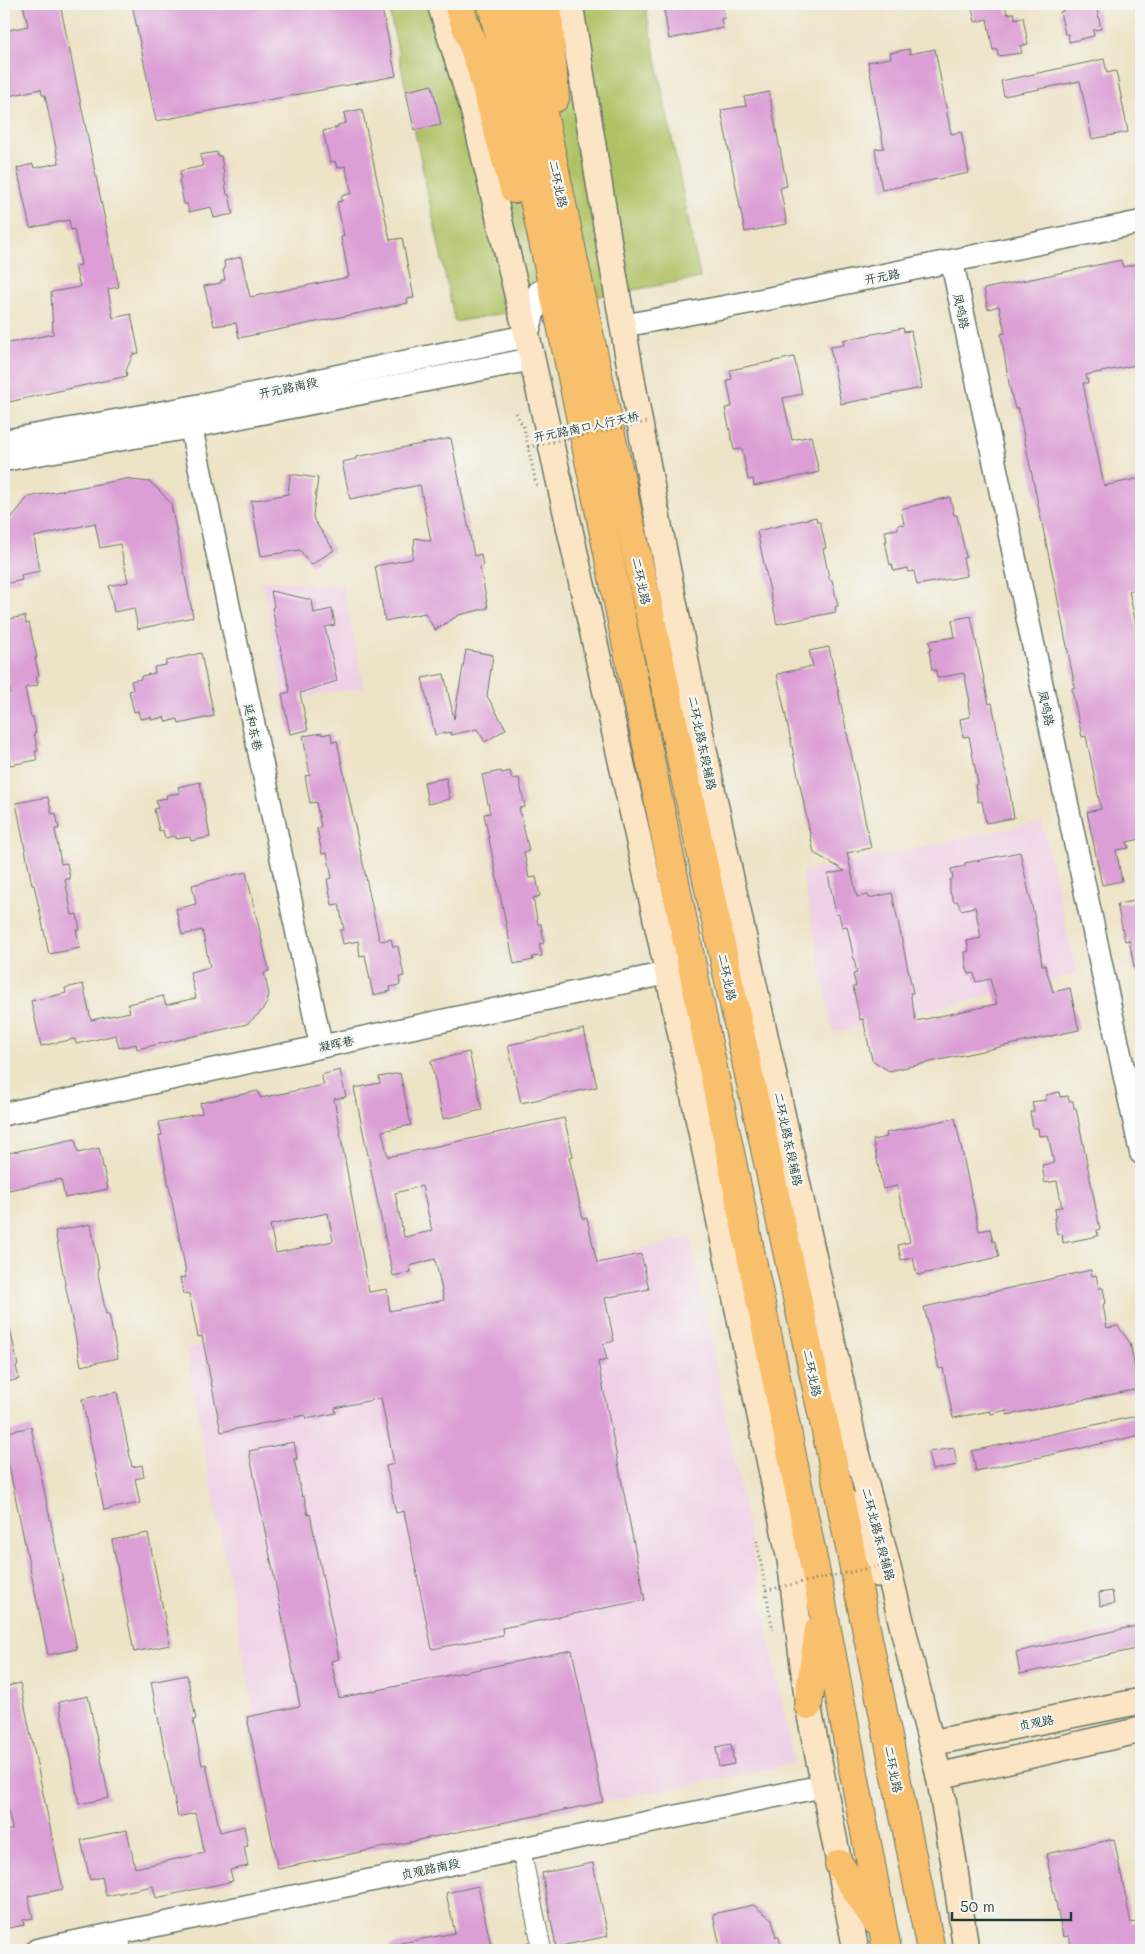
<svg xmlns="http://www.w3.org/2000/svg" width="1145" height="1954" viewBox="0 0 1145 1954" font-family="Mali,'LXGW WenKai TC',sans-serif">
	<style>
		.built { fill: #efd0e6 }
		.green { fill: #b0c266; stroke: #68804d }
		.building { fill: #db9ed5; fill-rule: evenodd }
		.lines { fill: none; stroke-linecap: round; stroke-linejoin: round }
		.minor-casing { stroke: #677767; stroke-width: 20 }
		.tertiary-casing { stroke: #677767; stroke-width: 25 }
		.secondary-casing { stroke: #677767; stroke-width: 28 }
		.trunk-casing { stroke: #677767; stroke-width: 30 }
		.path { stroke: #677767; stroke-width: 3; stroke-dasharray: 1 4; stroke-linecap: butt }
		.minor { stroke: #fff; stroke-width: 18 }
		.tertiary { stroke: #fff; stroke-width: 22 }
		.secondary { stroke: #fce5c4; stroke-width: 25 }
		.trunk { stroke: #f8bf6c; stroke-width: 28 }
		.path-bridge { stroke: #677767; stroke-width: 3; stroke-dasharray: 1 4; stroke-linecap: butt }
		.labels { text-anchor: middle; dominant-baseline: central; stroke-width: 4.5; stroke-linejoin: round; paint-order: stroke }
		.street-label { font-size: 12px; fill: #1f3d34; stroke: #f6f6f2 }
	</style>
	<rect width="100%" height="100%" fill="#f6f6f2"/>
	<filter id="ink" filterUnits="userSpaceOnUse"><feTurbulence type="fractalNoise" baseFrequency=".02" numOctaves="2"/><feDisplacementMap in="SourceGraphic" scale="10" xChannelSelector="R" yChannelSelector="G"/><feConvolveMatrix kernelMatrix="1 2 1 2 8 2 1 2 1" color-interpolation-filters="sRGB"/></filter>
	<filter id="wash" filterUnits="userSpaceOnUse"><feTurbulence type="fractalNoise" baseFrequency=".0096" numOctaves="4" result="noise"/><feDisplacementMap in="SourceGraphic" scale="20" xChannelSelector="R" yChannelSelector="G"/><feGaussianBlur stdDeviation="1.12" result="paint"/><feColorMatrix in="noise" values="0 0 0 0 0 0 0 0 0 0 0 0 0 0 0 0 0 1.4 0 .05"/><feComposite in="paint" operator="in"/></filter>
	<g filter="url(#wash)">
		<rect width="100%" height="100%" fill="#ede3c6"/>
		<g class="built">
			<polygon points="262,581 343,585 364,688 285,699"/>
			<polygon points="1042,822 1077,974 833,1033 802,872"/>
			<polygon points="691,1238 794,1764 282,1866 186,1349"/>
		</g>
		<polygon class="green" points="388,4 645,4 700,278 455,322"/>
		<g id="blocks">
			<g class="building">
				<polygon points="23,4 60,4 119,287 108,289 113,318 131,314 139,353 133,354 126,371 127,376 4,403 4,344 53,334 51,292 80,287 75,266 81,265 74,229 71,230 69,220 30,228 17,168 33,164 34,168 59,163 45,95 42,95 41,89 4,97 4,31 28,26"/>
				<polygon points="132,4 381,4 396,76 156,121"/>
				<polygon points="663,4 722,4 725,18 721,19 723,28 669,39"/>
				<polygon points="971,4 1005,4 1007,14 1014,13 1015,19 1023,17 1028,44 1020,46 1022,53 998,56 997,49 993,50 987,19 975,22"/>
				<polygon points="1061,4 1096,4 1101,29 1093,30 1094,36 1069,42 1068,34 1065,34 1060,12 1063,11"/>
				<polygon points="909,49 910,54 935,49 951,134 961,132 969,173 882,190 875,149 884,148 868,62 891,58 890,53"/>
				<polygon points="1104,59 1107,73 1116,71 1128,132 1092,139 1080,81 1004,96 1001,81"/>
				<polygon points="432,85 441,125 414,130 406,91"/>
				<polygon points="769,92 787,186 780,188 787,224 745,232 721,110 746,106 744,97"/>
				<polygon points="362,109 390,240 402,238 414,298 407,299 408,303 239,338 236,323 214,326 204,286 221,283 221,280 225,280 223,270 225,269 224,261 241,257 250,297 349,277 341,237 344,236 337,202 342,201 341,196 352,193 345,166 337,168 335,161 330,162 323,131 338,127 338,125 346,123 344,113"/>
				<polygon points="217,152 218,156 221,156 227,195 229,195 233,214 214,218 211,207 189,212 187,204 184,204 179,179 181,178 180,171 203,166 200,155"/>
				<polygon points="1121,260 1123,267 1141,263 1141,364 1086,375 1088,383 1083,383 1104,486 1141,478 1141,588 1129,591 1138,634 1140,633 1141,640 1141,839 1127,842 1129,848 1116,850 1122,881 1102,885 1087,812 1101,809 1086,736 1082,737 1073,695 1072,688 1075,687 1054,581 1018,408 1015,409 1009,384 1001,334 1005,333 999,306 988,309 984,289"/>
				<polygon points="903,328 904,332 911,331 922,388 841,404 830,347 844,345 843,340"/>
				<polygon points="794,357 802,394 783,398 792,440 811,436 819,472 754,486 753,479 748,480 742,449 734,450 725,408 732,407 727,380 732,379 730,370"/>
				<polygon points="451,438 474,556 481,554 483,566 480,567 488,608 459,615 435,630 425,613 385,621 375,566 412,559 415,538 431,541 420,485 350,499 342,462 356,459 356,457"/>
				<polygon points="290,474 318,478 313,515 314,520 334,550 311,565 300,550 261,556 251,501 288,494"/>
				<polygon points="131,478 131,480 150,482 159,490 171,504 193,617 138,629 134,608 114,612 109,586 128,582 120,544 100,548 95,523 34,537 40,571 21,575 22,580 4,584 4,527 28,497"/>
				<polygon points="950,497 954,515 957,515 966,557 963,558 967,576 917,585 914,571 909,572 908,568 894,571 892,564 890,565 885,541 887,541 885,531 898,529 898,525 904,524 901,509"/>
				<polygon points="816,517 817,522 820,522 826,548 823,549 829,577 830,580 832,580 838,606 835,607 836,612 777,624 757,531"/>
				<polygon points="271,591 312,600 314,613 332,609 335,625 325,627 337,681 300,693 308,730 290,734 282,694 290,692 272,608 274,607"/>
				<polygon points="25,616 26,624 29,623 37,658 35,658 39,676 36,677 38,685 25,688 31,717 33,717 36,732 34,733 38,751 35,751 37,760 10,765 4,736 4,694 11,693 4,659 4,620"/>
				<polygon points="971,616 989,704 992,703 1005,770 1006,770 1014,818 986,823 982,801 978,802 975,785 978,784 969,736 963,737 960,719 970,717 968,702 970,702 964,673 937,678 936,670 932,670 929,650 931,650 929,641 955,637 952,620"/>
				<polygon points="829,647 871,848 847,853 857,897 868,895 869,898 892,893 913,993 910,993 916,1021 997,1004 990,979 976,982 974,973 969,974 966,965 965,952 969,951 967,941 981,938 975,907 961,910 957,901 954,902 950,892 950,880 953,878 951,869 965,866 965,863 1020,852 1037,929 1042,965 1045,965 1053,992 1070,988 1079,1030 889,1071 872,1060 863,1019 860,1020 853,987 856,986 853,974 857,973 847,926 842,927 839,914 836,915 828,874 845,871 814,853 777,674 813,666 809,651"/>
				<polygon points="466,650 493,655 487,696 506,729 485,742 477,729 451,735 451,732 435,735 422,678 444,674 454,719"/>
				<polygon points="201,653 214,716 179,724 178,719 166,722 164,717 152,720 151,717 140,719 138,711 134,712 129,691 133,690 131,681 141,679 141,676 155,673 154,667 166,665 166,661"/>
				<polygon points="322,733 322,735 331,733 332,742 337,741 379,939 381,941 391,939 393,947 398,946 404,976 399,977 400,985 390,987 391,991 373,995 365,955 360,956 358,941 343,944 340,930 344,930 339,904 332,905 327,879 332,878 327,853 322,854 317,828 321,827 316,802 310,803 305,776 310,775 303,736"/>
				<polygon points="501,771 502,773 510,771 512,779 519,778 525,807 519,808 529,851 524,852 529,878 536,877 540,896 533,898 538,924 541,924 544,943 539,944 542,956 532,957 533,960 514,964 484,814 490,813 482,775"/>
				<polygon points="446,778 450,799 428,804 424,782"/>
				<polygon points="200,782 210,837 191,841 190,837 176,839 176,836 165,838 163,830 159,831 154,809 158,808 156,800 167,798 166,795 180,793 178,787"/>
				<polygon points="48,797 52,814 56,813 59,829 55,829 61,864 67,863 70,879 65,879 72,915 77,914 80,930 76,930 80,948 49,954 34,885 32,885 16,803"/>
				<polygon points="246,872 269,971 264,973 269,994 267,1003 260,1013 247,1024 137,1049 136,1044 119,1048 116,1035 76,1044 75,1039 41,1046 31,1001 66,993 65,988 83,984 91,1020 130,1012 128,1004 163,996 166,1005 196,998 190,972 210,967 202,930 182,935 176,909 196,904 192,885"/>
				<polygon points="1141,900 1141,972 1135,972 1129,940 1125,941 1117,904"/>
				<polygon points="584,1029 597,1087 521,1103 508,1045"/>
				<polygon points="469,1052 482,1110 443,1119 431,1061"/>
				<path d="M 340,1070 L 346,1097 L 334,1099 L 369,1292 L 387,1289 L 390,1311 L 444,1300 L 435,1259 L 410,1266 L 411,1272 L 393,1276 L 354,1088 L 380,1083 L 379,1077 L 400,1073 L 411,1125 L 382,1131 L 388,1157 L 564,1118 L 573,1156 L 569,1157 L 583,1219 L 587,1218 L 597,1263 L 641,1254 L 649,1289 L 605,1298 L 614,1341 L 603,1344 L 607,1360 L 598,1362 L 645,1600 L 502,1628 L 503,1635 L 432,1649 L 404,1511 L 396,1513 L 386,1466 L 394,1464 L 381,1398 L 335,1408 L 336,1413 L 306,1419 L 305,1415 L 221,1432 L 202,1336 L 198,1337 L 189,1293 L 183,1294 L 180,1278 L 186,1277 L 184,1272 L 186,1272 L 159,1136 L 162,1135 L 159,1122 L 202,1113 L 200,1103 L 258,1091 L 260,1098 L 324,1085 L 321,1075 ZM 422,1186 L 432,1231 L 404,1237 L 395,1193 ZM 328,1213 L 333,1241 L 276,1253 L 270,1225 Z"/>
				<polygon points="1059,1092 1060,1097 1068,1096 1069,1101 1073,1101 1074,1108 1076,1108 1100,1229 1097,1230 1098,1236 1063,1243 1062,1234 1057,1235 1054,1218 1056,1217 1055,1208 1062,1207 1057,1181 1045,1183 1042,1165 1054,1163 1048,1135 1039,1136 1038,1128 1033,1128 1030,1112 1034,1111 1032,1102 1046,1100 1046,1095"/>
				<polygon points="955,1118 979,1231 990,1229 993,1242 995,1241 999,1257 917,1275 913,1258 901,1260 898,1245 910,1242 897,1186 883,1189 873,1140 887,1137 886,1133"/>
				<polygon points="75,1139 78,1153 99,1148 108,1189 65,1198 61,1179 4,1191 4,1154"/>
				<polygon points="91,1224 99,1269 97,1269 106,1314 109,1314 118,1358 81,1366 55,1231"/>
				<polygon points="1091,1270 1092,1276 1096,1275 1099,1288 1103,1288 1106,1303 1103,1304 1107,1328 1118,1326 1130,1343 1139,1389 1007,1415 1006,1410 991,1414 990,1411 953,1418 943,1368 939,1369 924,1307"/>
				<polygon points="9,1324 18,1366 16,1366 19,1379 4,1383 4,1325"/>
				<polygon points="117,1392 132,1467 142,1465 144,1477 135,1479 140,1503 104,1510 82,1399"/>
				<polygon points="1141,1415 1141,1435 976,1471 972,1451"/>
				<polygon points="31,1427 77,1649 48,1655 4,1442 4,1433"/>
				<polygon points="294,1442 297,1459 294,1459 302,1497 304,1496 308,1515 310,1514 339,1659 331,1661 339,1698 572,1650 603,1802 278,1869 247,1717 300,1706 249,1451"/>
				<polygon points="954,1448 957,1465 932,1470 928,1452"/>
				<polygon points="148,1533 170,1645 134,1652 112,1540"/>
				<polygon points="1112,1591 1114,1604 1100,1606 1099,1593"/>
				<polygon points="1141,1625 1141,1648 1020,1674 1016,1652"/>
				<polygon points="187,1675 196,1719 193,1720 202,1765 206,1764 220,1832 244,1826 248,1846 244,1847 248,1866 230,1870 233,1881 156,1898 153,1886 106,1896 102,1877 90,1880 81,1840 127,1830 135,1868 204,1853 195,1813 178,1817 151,1682"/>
				<polygon points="20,1683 63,1889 28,1896 33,1918 23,1920 24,1925 4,1929 4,1830 12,1830 4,1791 4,1687"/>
				<polygon points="88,1696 109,1798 79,1804 59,1702"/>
				<polygon points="731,1744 734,1764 719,1767 716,1747"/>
				<polygon points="1114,1839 1131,1923 1141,1921 1141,1950 1072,1950 1069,1936 1063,1937 1046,1854"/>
				<polygon points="593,1863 608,1936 556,1947 542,1873"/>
				<polygon points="478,1886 492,1950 390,1950 390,1945 455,1933 446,1893"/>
				<polygon points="753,1905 772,1919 776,1937 779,1937 782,1950 726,1950 725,1945 720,1946 713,1914"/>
			</g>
		</g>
	</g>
	<g filter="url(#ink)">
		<use href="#blocks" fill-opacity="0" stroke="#677767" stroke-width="1"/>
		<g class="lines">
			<g class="minor-casing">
				<g id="minor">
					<polyline points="521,1849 542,1949 533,1950"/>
					<polyline points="119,1933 122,1950"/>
				</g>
			</g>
			<g class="tertiary-casing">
				<g id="tertiary">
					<polyline points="952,262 1141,1153"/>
					<polyline points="622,326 767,299 1141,222"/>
					<polyline points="187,408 321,1046"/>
					<polyline points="4,441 187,408 527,336 539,292"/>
					<polyline points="4,460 191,427 532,359"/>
					<polyline points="4,1114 668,973"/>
					<polyline points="37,1950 823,1786"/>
				</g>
			</g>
			<g class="secondary-casing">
				<g id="secondary">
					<polyline points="440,4 473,109 527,336 668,973 790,1560 808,1705 856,1950"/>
					<path d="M 570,4 C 594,149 616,295 643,440 C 705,776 782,1109 854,1442 L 884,1551 L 939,1776 L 954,1863 L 966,1950"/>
					<polyline points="849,1504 877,1574"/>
					<polyline points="931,1743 1141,1701"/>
					<polyline points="939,1776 1141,1730"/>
				</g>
			</g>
			<g class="trunk-casing">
				<g id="trunk">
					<polyline points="458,4 480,65 514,189"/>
					<polyline points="492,4 570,367 823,1608 887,1950"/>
					<polyline points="520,4 591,342 833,1464 931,1950"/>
					<polyline points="547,4 555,98"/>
					<polyline points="808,1705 819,1630"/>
					<polyline points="839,1864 876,1921"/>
				</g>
			</g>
			<g class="path">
				<polyline points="516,413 524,428 537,488"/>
				<polyline points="756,1536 773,1630"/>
			</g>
			<use href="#minor" class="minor"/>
			<use href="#tertiary" class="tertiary"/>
			<use href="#secondary" class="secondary"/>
			<use href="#trunk" class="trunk"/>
			<g class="path-bridge">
				<polyline points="528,447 648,422"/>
				<polyline points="766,1590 897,1562"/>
			</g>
		</g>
	</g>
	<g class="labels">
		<g class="street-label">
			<text transform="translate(559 184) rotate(78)">二环北路</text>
			<text transform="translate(882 276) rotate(-11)">开元路</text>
			<text transform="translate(962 311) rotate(78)">凤鸣路</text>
			<text transform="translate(288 387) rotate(-12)">开元路南段</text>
			<text transform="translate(586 426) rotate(-12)">开元路南口人行天桥</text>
			<text transform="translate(642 581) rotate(78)">二环北路</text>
			<text transform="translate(1047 708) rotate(78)">凤鸣路</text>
			<text transform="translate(254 727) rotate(78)">延和东巷</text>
			<text transform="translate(703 743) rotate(78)">二环北路东段辅路</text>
			<text transform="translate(728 977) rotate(78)">二环北路</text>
			<text transform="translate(336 1043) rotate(-12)">凝晖巷</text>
			<text transform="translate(789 1139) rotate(78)">二环北路东段辅路</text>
			<text transform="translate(813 1373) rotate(78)">二环北路</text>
			<text transform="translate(879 1534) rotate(75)">二环北路东段辅路</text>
			<text transform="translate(1036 1722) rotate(-11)">贞观路</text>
			<text transform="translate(894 1769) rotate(79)">二环北路</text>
			<text transform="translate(430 1868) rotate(-12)">贞观路南段</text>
		</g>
	</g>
	<rect width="1145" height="1954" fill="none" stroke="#f6f6f2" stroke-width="20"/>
	<path d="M952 1912v8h119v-8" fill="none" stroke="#1f3d34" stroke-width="2.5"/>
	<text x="960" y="1912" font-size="15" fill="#1f3d34" stroke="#f6f6f2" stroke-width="4" paint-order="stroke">50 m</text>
</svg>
